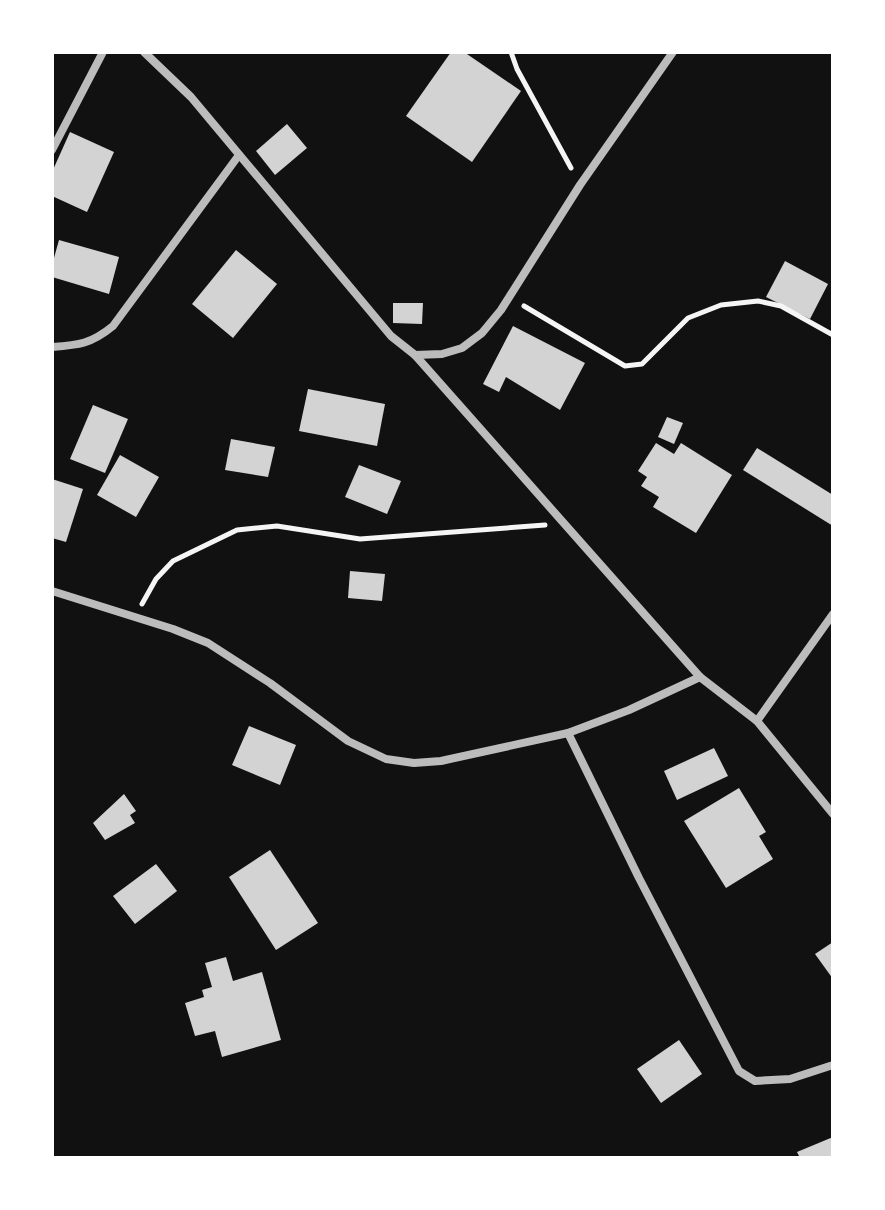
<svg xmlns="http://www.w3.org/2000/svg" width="885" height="1210" viewBox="0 0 885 1210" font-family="'Titillium Web',sans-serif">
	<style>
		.building { fill: #d3d3d3 }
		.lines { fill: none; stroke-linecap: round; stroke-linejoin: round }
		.path { stroke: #f5f5f5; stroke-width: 5 }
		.minor { stroke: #bcbcbc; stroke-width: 8 }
	</style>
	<rect width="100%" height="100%" fill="#111"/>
	<g class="building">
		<polygon points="451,52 464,52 521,91 472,162 406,116"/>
		<polygon points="287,124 307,148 275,175 256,151"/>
		<polygon points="70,132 114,152 87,212 52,196 52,172"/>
		<polygon points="59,240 119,257 109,294 52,277 52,265"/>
		<polygon points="236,250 277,284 233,338 192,304"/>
		<polygon points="785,261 828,284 810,319 766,297"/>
		<polygon points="393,303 423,303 422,324 393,323"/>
		<polygon points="513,326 585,363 560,410 506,377 499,392 483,384"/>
		<polygon points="308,389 385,404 377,446 299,431"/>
		<polygon points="93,405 128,419 105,473 70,459"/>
		<polygon points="667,417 683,423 674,444 658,437"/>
		<polygon points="231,439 275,447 268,477 225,470"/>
		<polygon points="656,443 674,454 681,443 732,475 696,533 653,507 659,497 641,486 647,477 638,471"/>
		<polygon points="757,448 833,495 833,526 743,470"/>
		<polygon points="120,455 159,477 136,517 97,495"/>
		<polygon points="359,465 401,481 387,514 345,497"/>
		<polygon points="52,479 83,489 66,542 52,538"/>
		<polygon points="350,571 385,574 382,601 348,598"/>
		<polygon points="249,726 296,745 280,785 232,765"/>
		<polygon points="714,748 728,776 677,800 664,771"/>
		<polygon points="739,788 766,832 759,836 773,859 726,888 684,821"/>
		<polygon points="124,794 136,811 130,815 135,823 105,840 93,823"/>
		<polygon points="270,850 318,923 276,950 229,877"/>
		<polygon points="156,864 177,891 135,924 113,896"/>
		<polygon points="833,942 833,979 815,954"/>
		<polygon points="226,957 233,981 262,972 281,1040 222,1057 215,1031 195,1036 185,1003 204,997 202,990 212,987 205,963"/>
		<polygon points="679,1040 702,1074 661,1103 637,1069"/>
		<polygon points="833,1137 833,1158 800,1158 797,1152"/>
	</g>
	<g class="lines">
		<g class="path">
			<polyline points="511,52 517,69 571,168"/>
			<polyline points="524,306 625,366 642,364 688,318 721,305 758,301 781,306 833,335"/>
			<polyline points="142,604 156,579 173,561 237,530 277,526 360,539 545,525"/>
		</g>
		<g class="minor">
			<polyline points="144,52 191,97 391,336 415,355 442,354 462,348 482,333 501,310 580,185 673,52"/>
			<polyline points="52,150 103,52"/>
			<path d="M 52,347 C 79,345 91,344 113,326 L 239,155"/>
			<polyline points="415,355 700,677 757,721 833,814"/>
			<polyline points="52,591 173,629 208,643 270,683 348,741 386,759 414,763 441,761 568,733 629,710 700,677"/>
			<polyline points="757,721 833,614"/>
			<polyline points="568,733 639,878 739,1071 755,1081 790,1079 833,1065"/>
		</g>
	</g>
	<rect width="885" height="1210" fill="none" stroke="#ffffff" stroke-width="108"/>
</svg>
